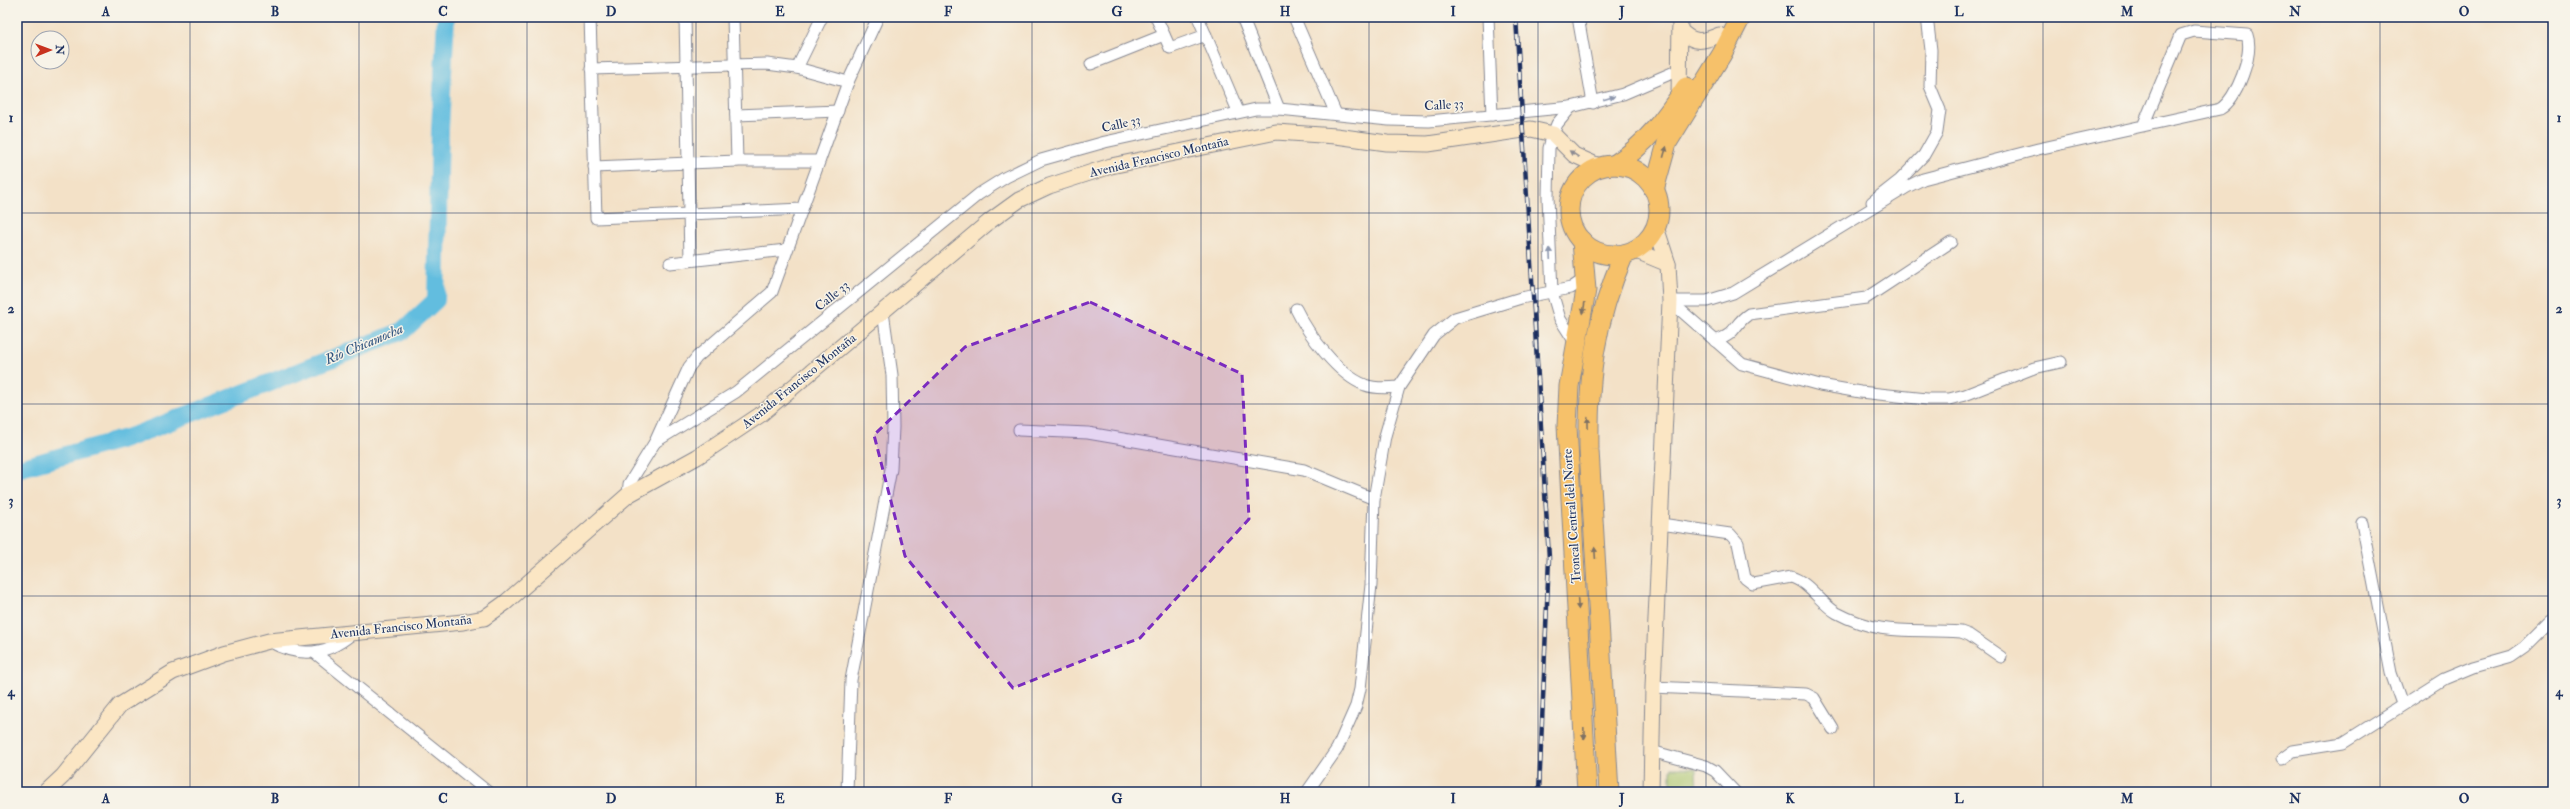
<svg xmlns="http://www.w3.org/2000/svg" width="2570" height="809" viewBox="0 0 2570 809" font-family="'IM FELL Double Pica',serif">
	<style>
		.green { fill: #a9c369; stroke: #627964 }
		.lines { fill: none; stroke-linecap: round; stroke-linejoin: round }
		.river { stroke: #62bddf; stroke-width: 18 }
		.street-casing { stroke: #878892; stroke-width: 13 }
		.secondary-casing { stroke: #878892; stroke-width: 17 }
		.highway-casing { stroke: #878892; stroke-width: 21 }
		.street { stroke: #fff; stroke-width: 11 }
		.secondary { stroke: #fbe6c4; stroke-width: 15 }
		.highway { stroke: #f6c16b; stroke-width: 19 }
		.rail-casing { stroke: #1b2f5e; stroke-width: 4.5 }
		.rail { stroke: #f7f3e8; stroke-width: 3; stroke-dasharray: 9; stroke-linecap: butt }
		.oneway { fill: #8d97ae }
		.oneway2 { fill: #7e7164 }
		.oneway3 { fill: #8b8a91 }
		.marked { fill: #7b2cbf; fill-opacity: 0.2; stroke: #7b2cbf; stroke-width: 3; stroke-dasharray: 8 5; stroke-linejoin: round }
		.grid { fill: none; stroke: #1b2f5e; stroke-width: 1; stroke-opacity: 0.55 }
		.labels { text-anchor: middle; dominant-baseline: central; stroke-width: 3; stroke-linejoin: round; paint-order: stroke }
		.street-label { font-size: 13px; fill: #1b2f5e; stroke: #f7f3e8 }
		.water-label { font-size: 14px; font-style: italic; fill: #2d527e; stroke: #f7f3e8 }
		.neatline { fill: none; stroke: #1b2f5e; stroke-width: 1.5 }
		.grid-label { font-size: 13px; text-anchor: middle; font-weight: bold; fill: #1b2f5e }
	</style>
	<rect width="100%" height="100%" fill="#f7f3e8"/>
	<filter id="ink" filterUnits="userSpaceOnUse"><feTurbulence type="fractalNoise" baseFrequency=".025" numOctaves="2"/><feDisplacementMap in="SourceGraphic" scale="8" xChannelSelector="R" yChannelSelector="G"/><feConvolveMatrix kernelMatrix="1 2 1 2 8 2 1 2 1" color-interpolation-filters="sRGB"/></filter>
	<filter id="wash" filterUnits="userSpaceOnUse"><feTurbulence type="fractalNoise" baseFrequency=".012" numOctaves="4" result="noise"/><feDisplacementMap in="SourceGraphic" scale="16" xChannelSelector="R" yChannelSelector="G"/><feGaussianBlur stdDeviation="0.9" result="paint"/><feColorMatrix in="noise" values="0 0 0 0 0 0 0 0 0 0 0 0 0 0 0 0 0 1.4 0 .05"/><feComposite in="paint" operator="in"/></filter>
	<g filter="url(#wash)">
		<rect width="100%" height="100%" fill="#f3e1c7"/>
		<polygon class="green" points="1671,768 1696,768 1697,792 1671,792"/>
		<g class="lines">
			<polyline class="river" points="17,469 133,436 403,331 436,300 440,129 446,17"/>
		</g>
	</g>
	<g filter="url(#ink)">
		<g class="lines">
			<g class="street-casing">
				<g id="street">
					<polyline points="590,17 596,218 802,209"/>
					<polyline points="685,17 690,260"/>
					<polyline points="733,17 737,161"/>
					<polyline points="1156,17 1170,48 1206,35"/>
					<polyline points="1198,17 1238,111"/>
					<polyline points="1242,17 1279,109"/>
					<polyline points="1294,17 1336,114"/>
					<polyline points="1488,17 1492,115"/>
					<polyline points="1578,17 1593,103"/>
					<polyline points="1091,64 1164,35"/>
					<polyline points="797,68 822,17"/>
					<polyline points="591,69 767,64 797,68 848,82"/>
					<polyline points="1571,107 1557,124 1553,134 1549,148 1548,197 1552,292 1560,319 1576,344"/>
					<polyline points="736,115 838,111"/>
					<polyline points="594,167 737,161 819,161"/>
					<polyline points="1872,202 1900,180 1924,155 1937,132 1940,110 1930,86 1931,50 1927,17"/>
					<polyline points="670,263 786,250"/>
					<path d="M 1670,301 L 1707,301 L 1733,293 L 1907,187 L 1923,179 L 2038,149 L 2220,109 C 2237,99 2254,54 2247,35 L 2194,31 L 2181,35 L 2143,126"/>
					<polyline points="1670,301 1742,364 1820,385 1860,392 1927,399 1949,399 1965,395 2034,368 2061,362"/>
					<path d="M 1296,309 C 1308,334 1338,375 1365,385 C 1375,389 1388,388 1399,387"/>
					<path d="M 1715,341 C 1739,333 1732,325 1749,314 L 1866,298 L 1951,242"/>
					<polyline points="1019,430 1088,433 1304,470 1374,499"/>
					<polyline points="655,442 736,392 979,194 1006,177 1041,160 1105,142 1256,109 1279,109 1389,120 1429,121 1571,107 1623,94 1679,70"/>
					<polyline points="628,495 629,484 655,442 689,367 697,357 772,292 848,82 878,17"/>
					<polyline points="2362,523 2391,673 2402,704"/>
					<path d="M 1661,524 L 1730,534 L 1738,543 L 1745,578 L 1753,584 L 1791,577 C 1809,582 1821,604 1837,613 C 1882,637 1913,628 1961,632 L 1969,635 L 2001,657"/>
					<path d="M 269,641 C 299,658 327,656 353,633"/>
					<polyline points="315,653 488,792"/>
					<polyline points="1653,687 1806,694 1814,698 1833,729"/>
					<polyline points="1651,751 1706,766 1715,771 1735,792"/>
					<polyline points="2282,759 2293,751 2343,743 2444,679 2473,667 2512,656 2525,647 2553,619"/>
					<polyline points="847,792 851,680 891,469 893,427 892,375 883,312"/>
					<polyline points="1307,792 1337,749 1356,706 1360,689 1371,585 1374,499 1385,436 1399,387 1434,335 1455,318 1521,298 1571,288 1586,278"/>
				</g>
			</g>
			<g class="secondary-casing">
				<g id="secondary">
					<path d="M 1680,30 C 1693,44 1703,42 1719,35"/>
					<polyline points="1679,97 1680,17"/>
					<polyline points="1634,250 1668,264"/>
					<polyline points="46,792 63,776 120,705 173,672 224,653 269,641 463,622 484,618 505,603 628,495 697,457 760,415 990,221 1019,200 1049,186 1111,166 1276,132 1336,136 1387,143 1428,144 1531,129 1553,134 1574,155 1601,167"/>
					<polyline points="1651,792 1653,687 1670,301 1668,264 1656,227"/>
				</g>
			</g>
			<g class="highway-casing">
				<g id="highway">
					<path d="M 1614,165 C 1646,145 1666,117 1686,87"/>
					<circle cx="1614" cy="210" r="45"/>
					<polyline points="1654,190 1667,143 1722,54 1741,17"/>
					<polyline points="1582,241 1586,290 1569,386 1567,426 1587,792"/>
					<path d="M 1609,792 L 1589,450 C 1588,375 1594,323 1624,254"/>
				</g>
			</g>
			<use href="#street" class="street"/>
			<use href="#secondary" class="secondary"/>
			<use href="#highway" class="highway"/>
			<g class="rail-casing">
				<polyline id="rail" points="1516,17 1549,558 1539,792"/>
			</g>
			<use href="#rail" class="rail"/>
		</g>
		<defs><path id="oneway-solid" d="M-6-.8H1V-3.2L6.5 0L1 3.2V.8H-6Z"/></defs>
		<g class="oneway">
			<use href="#oneway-solid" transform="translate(1609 98) rotate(-16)"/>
			<use href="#oneway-solid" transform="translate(1550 254) rotate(-93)"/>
		</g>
		<g class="oneway2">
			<use href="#oneway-solid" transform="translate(1665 152) rotate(-74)"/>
			<use href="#oneway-solid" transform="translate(1584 308) rotate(98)"/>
			<use href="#oneway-solid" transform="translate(1588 423) rotate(-91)"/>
			<use href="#oneway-solid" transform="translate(1595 553) rotate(-94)"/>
			<use href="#oneway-solid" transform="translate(1578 604) rotate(86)"/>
			<use href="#oneway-solid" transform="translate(1584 734) rotate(88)"/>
		</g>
		<use class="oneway3" href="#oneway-solid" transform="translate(1574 154) rotate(-146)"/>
	</g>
	<path class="marked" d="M 1090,302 L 1242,374 L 1249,519 L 1140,638 L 1013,688 L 905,556 L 874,435 L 965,347 Z"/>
	<path class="grid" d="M 190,17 L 190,792M 359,17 L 359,792M 527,17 L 527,792M 696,17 L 696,792M 864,17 L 864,792M 1032,17 L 1032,792M 1201,17 L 1201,792M 1369,17 L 1369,792M 1538,17 L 1538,792M 1706,17 L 1706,792M 1874,17 L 1874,792M 2043,17 L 2043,792M 2211,17 L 2211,792M 2380,17 L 2380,792M 17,213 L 2553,213M 17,404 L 2553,404M 17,596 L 2553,596"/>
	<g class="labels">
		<g class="street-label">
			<text transform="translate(1444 105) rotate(-4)">Calle 33</text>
			<text transform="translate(1121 124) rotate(-13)">Calle 33</text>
			<text transform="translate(1159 157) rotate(-13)">Avenida Francisco Montaña</text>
			<text transform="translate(832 296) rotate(-39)">Calle 33</text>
			<text transform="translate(799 381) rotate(-39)">Avenida Francisco Montaña</text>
			<text transform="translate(1572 516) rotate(-94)">Troncal Central del Norte</text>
			<text transform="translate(401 627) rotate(-6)">Avenida Francisco Montaña</text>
		</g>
		<g class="water-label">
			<text transform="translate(364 344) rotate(-23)">Río Chicamocha</text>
		</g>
	</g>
	<rect width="2570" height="809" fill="none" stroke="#f7f3e8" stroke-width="44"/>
	<g transform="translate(50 50) rotate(89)"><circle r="19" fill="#f7f3e8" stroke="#9fa5b1"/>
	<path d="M0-3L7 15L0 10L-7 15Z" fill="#c8321e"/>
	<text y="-6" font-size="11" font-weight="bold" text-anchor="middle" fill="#1b2f5e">N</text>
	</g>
	<rect x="22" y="22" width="2526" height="765" class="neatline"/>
	<g class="grid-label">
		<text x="106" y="16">A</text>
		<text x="275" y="16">B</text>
		<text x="443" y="16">C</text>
		<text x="611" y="16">D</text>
		<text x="780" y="16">E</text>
		<text x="948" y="16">F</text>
		<text x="1117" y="16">G</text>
		<text x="1285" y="16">H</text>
		<text x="1453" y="16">I</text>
		<text x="1622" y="16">J</text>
		<text x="1790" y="16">K</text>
		<text x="1959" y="16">L</text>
		<text x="2127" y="16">M</text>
		<text x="2295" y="16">N</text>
		<text x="2464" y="16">O</text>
		<text x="11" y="122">1</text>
		<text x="2559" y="122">1</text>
		<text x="11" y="313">2</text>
		<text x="2559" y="313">2</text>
		<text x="11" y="505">3</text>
		<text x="2559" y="505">3</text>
		<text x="11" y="696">4</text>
		<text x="2559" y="696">4</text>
		<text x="106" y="803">A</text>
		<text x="275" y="803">B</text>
		<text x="443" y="803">C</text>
		<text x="611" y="803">D</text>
		<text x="780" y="803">E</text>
		<text x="948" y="803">F</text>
		<text x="1117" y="803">G</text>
		<text x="1285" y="803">H</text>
		<text x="1453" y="803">I</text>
		<text x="1622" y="803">J</text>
		<text x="1790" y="803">K</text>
		<text x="1959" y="803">L</text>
		<text x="2127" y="803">M</text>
		<text x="2295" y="803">N</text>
		<text x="2464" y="803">O</text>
	</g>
</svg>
